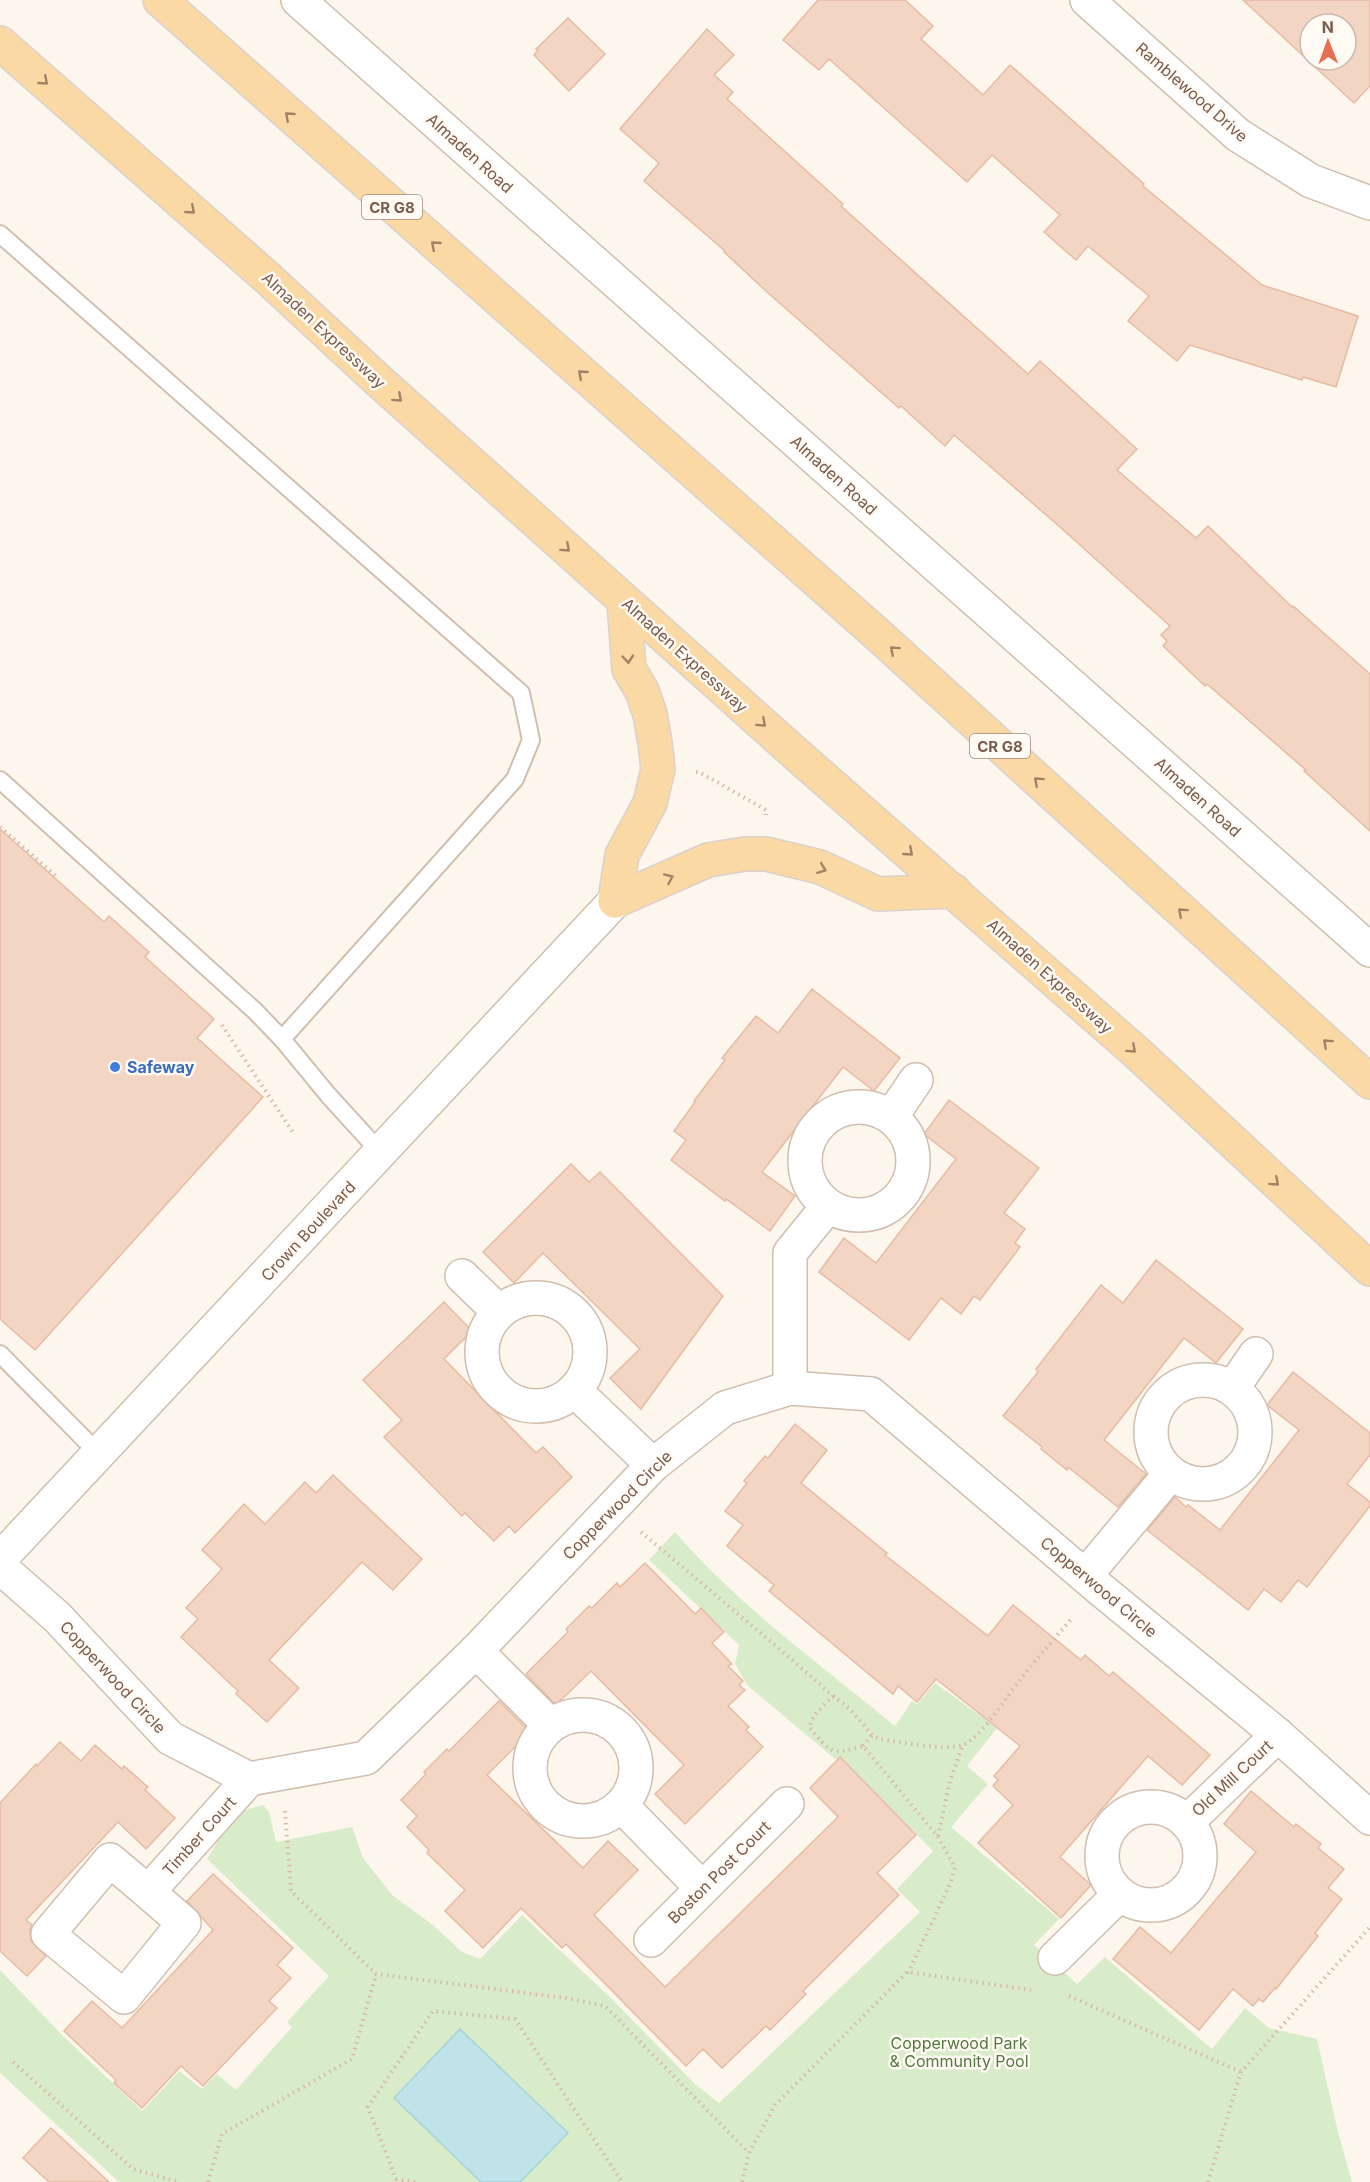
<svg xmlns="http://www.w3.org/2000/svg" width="1370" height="2182" viewBox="0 0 1370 2182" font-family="Inter,sans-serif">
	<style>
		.green { fill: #d8ecc9 }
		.water { fill: #bfe3e8; stroke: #a5d3da; stroke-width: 1.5 }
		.building { fill: #f3d5c3; stroke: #e6bba3; stroke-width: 1.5; fill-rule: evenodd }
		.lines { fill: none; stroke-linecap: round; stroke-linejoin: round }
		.lane-casing { stroke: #d1beb0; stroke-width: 20 }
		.street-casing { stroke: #d1beb0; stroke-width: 36 }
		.primary-casing { stroke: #dad1cd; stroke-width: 36 }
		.path { stroke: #d9b8a5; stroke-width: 4; stroke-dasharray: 1.5 4.5; stroke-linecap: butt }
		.lane { stroke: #fff; stroke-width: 16 }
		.street { stroke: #fff; stroke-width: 33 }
		.primary { stroke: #fbd9a5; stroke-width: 33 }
		.oneway { stroke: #a18267 }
		.shop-dot { fill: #3f7fe0; stroke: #fffaf3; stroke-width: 2 }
		.labels { text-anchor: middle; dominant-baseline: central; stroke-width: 5; stroke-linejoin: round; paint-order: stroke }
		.shield { fill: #fffaf3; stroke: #a28b7f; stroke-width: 1.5 }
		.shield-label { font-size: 15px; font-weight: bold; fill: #7a5c4d }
		.street-label { font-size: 16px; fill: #7a5c4d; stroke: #fffaf3 }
		.shop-label { font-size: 16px; font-weight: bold; fill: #366cbe; stroke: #fffaf3; text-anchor: start }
		.park-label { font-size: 16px; fill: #537a41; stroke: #fffaf3 }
	</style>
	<rect width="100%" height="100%" fill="#fdf6ec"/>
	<path class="green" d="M 675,1532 C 739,1606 820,1664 895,1726 L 912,1701 L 917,1704 L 935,1683 L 997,1728 L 967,1766 L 988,1784 L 951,1827 L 1059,1919 L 1034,1945 L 1077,1984 L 1105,1957 L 1212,2049 L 1245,2008 L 1269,2028 L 1317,2039 L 1338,2132 L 1352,2182 L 119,2182 L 0,2073 L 0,1970 L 62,2035 L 142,2111 L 179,2071 L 202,2089 L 217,2074 L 236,2090 L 292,2027 L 287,2022 L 329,1976 L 207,1859 L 227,1825 L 242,1811 L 263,1805 L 269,1812 L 276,1842 L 352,1827 L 363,1858 L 392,1895 L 433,1925 L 462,1952 L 480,1959 L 522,1915 L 610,1997 L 695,2084 L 719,2103 L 920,1912 L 897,1889 L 933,1851 L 840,1758 L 835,1759 L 747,1685 L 735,1664 L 739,1645 L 649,1560 Z"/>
	<polygon class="water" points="460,2029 568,2133 520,2182 481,2182 394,2098"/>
	<g class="building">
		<polygon points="818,0 905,0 933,26 921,39 983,95 1010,65 1144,184 1143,186 1262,285 1358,316 1336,387 1303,377 1302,380 1190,345 1177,361 1128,321 1149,296 1088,246 1076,260 1044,232 1060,215 992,155 967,182 829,59 819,70 783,40"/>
		<path d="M 1243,0 L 1370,0 L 1370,86 L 1354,103 ZM 1310,24 L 1346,24 L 1346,60 L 1310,60 Z"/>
		<polygon points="568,18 605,54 569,91 534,55 538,50 536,49"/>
		<polygon points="707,29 734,55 714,75 733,92 727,99 843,204 841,206 1028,374 1040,361 1137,449 1117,470 1196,538 1208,526 1292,607 1293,606 1370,674 1370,831 1304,771 1306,770 1207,684 1205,686 1163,646 1167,641 1161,635 1170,626 1060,527 954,435 945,446 901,406 899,408 767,292 724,252 725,251 644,181 659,163 620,129"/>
		<polygon points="0,829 104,922 109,916 149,952 145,957 214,1019 197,1038 263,1097 35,1350 0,1319"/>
		<polygon points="812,989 900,1058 874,1091 843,1067 762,1172 795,1196 770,1231 726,1199 725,1201 671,1160 686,1140 674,1131 695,1102 694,1101 725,1060 722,1058 756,1016 778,1033"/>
		<polygon points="949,1100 1039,1168 1004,1213 1025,1229 1015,1243 1020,1247 980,1300 974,1296 961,1314 941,1298 909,1340 819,1272 844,1238 876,1263 956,1159 924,1134"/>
		<polygon points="571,1164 589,1182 600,1172 723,1296 641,1409 610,1378 640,1349 543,1253 514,1283 483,1252"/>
		<polygon points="1156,1260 1243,1329 1216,1363 1184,1338 1104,1440 1146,1474 1118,1507 1068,1467 1067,1470 1041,1449 1042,1447 1003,1416 1038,1372 1036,1369 1101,1285 1123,1303"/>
		<polygon points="444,1302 472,1331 444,1359 536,1453 543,1447 572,1477 515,1533 509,1526 494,1541 465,1513 462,1516 384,1437 402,1420 363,1380"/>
		<polygon points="1293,1372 1370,1433 1370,1455 1347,1484 1370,1502 1370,1506 1307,1587 1298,1580 1281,1602 1264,1589 1248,1610 1147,1530 1175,1497 1186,1507 1188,1505 1220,1530 1299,1430 1267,1405"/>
		<polygon points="795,1424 827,1450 801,1483 887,1553 885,1555 988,1636 1013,1605 1081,1660 1085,1655 1109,1676 1113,1672 1210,1755 1182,1785 1148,1756 1060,1857 1091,1885 1061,1918 978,1843 1013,1805 993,1786 998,1780 994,1776 1020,1746 936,1679 917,1702 898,1686 893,1694 769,1591 774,1585 727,1546 743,1525 725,1511 747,1483 744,1481 765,1456 768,1458"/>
		<polygon points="333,1475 422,1559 393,1590 362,1562 269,1660 299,1688 267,1722 236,1694 238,1691 181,1637 198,1619 186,1608 222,1569 202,1550 244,1504 265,1524 305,1482 316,1493"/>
		<polygon points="645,1563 695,1614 701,1608 724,1632 712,1643 732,1664 728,1666 743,1681 739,1685 745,1690 728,1706 749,1727 746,1730 763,1747 685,1824 655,1794 684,1765 591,1671 556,1705 526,1674 568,1632 566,1629 589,1606 592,1608 617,1583 620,1587"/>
		<polygon points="499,1701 530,1732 487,1775 583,1868 608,1841 638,1870 594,1915 665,1987 838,1817 810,1788 840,1757 916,1835 877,1873 899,1895 803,1991 806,1994 770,2030 766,2026 722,2068 703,2049 686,2066 566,1944 562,1948 521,1908 483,1948 445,1911 465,1890 427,1853 429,1850 407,1827 417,1816 401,1800 426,1774 424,1772 447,1749 449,1751"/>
		<polygon points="60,1742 81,1761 95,1745 122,1769 124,1766 148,1787 145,1790 175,1818 146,1849 118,1822 26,1920 32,1925 30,1931 31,1941 46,1956 27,1976 0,1951 0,1803 36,1764 37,1766"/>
		<polygon points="1251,1791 1294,1827 1296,1824 1321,1844 1318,1848 1344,1869 1328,1888 1342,1899 1315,1933 1318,1936 1276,1989 1275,1988 1263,2002 1259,1999 1253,2006 1233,1989 1199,2030 1113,1959 1140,1927 1171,1953 1256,1852 1224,1824"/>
		<polygon points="213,1874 293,1948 277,1965 291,1978 269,2001 277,2008 203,2086 181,2066 142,2108 114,2083 116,2080 64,2031 92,2001 122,2028 213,1930 187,1901"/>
		<polygon points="51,2128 109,2182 49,2182 23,2158"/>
	</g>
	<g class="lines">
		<g class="lane-casing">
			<g id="lane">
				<polyline points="0,234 521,693 531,740 515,779 282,1039"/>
				<polyline points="0,780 255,1011 282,1039 329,1096 381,1153"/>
				<polyline points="0,1354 99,1454"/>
			</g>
		</g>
		<g class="street-casing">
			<g id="street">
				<polyline points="298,0 1370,950"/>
				<polyline points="1087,0 1238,135 1311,181 1370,203"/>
				<circle cx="859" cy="1161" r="54"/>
				<polyline points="891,1117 916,1080"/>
				<polyline points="462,1276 499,1312"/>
				<circle cx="536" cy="1352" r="54"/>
				<circle cx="1203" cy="1432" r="52"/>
				<polyline points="790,1388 790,1253 828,1206"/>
				<polyline points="1232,1389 1256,1354"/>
				<polyline points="574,1390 653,1465"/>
				<polyline points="0,1559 615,901"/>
				<polyline points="0,1567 57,1617 170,1738 249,1779 366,1758 476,1651 653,1465 725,1408 790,1388 871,1394 1099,1588 1278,1735 1370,1818"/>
				<polyline points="1085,1576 1171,1473"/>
				<polyline points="476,1651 550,1725"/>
				<circle cx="583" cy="1768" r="53"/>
				<polyline points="621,1805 702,1888"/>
				<circle cx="1151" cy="1856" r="49"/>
				<polyline points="1187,1822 1278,1735"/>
				<polyline points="148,1892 110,1860 48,1934 124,1997 184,1923 148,1892 249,1779"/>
				<polyline points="651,1940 787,1804"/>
				<polyline points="1055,1958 1120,1894"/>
			</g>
		</g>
		<g class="primary-casing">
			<g id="primary">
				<polyline points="160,0 877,634 1370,1082"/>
				<polyline points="0,43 262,273 380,382 796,754 1136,1052 1370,1269"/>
				<polyline points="615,901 708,860 745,854 766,854 820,867 878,894 954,891"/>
				<polyline points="615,901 622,855 650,803 658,769 655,743 650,714 642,691 629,669 624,601"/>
			</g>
		</g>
		<g class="path">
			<polyline points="696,772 701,773 766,810 766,815"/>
			<polyline points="0,827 56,876"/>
			<polyline points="222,1025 294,1134"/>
			<path d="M 641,1532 L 776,1646 L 833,1696 L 815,1714 L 809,1727 C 831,1752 829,1756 863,1746 L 938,1837 L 955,1868 L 950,1884 L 908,1973"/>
			<path d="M 833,1696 L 850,1709 L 872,1735 L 880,1739 C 900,1742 944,1751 963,1745 C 980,1739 1008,1695 1020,1680 C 1037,1658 1055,1638 1073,1617"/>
			<polyline points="863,1746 872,1735"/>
			<polyline points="285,1811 291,1891 376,1974 566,1998 605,2006 749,2153"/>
			<polyline points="938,1836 950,1781 963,1745"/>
			<polyline points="1069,1996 1241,2072"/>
			<polyline points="13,2062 133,2169 179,2182"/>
			<polyline points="208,2182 222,2134 352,2059 376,1974"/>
			<polyline points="415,2182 396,2179 368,2107 433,2011 515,2019 622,2182"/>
			<polyline points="742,2182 749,2153 775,2105 907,1972 1031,1990"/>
			<polyline points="1208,2182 1241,2072 1370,1927"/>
		</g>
		<use href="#lane" class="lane"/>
		<use href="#street" class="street"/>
		<use href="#primary" class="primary"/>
	</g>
	<defs><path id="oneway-chevron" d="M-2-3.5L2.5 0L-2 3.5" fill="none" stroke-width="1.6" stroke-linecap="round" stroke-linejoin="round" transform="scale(1.5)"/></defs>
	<g class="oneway">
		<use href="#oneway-chevron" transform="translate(44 81) rotate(41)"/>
		<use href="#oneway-chevron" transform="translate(289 116) rotate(-139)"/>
		<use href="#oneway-chevron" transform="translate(191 210) rotate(41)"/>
		<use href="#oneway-chevron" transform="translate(435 245) rotate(-139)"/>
		<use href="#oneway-chevron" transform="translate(582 374) rotate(-139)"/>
		<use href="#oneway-chevron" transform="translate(398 398) rotate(42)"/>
		<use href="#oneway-chevron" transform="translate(566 548) rotate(42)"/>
		<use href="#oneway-chevron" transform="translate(894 650) rotate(-138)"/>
		<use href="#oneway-chevron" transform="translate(628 659) rotate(85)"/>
		<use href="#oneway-chevron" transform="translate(762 723) rotate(42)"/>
		<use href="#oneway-chevron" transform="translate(1038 781) rotate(-138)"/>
		<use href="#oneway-chevron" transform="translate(909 852) rotate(41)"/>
		<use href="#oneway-chevron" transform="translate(822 869) rotate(21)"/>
		<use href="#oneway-chevron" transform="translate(669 878) rotate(-24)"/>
		<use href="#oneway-chevron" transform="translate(1182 912) rotate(-138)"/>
		<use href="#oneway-chevron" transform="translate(1327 1043) rotate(-138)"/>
		<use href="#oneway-chevron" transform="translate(1132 1049) rotate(42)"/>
		<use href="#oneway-chevron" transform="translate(1275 1182) rotate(42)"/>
	</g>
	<circle class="shop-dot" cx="115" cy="1067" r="6"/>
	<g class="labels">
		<g class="shield">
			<rect x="362" y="195" width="60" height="24" rx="4.5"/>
			<rect x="970" y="734" width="60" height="24" rx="4.5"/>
		</g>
		<g class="shield-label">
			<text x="392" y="207">CR G8</text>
			<text x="1000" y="746">CR G8</text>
		</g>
		<g class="street-label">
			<text transform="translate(1192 92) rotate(41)">Ramblewood Drive</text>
			<text transform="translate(470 153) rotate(42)">Almaden Road</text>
			<text transform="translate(324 330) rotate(43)">Almaden Expressway</text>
			<text transform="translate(834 475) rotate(42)">Almaden Road</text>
			<text transform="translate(685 655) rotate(42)">Almaden Expressway</text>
			<text transform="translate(1198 797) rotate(42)">Almaden Road</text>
			<text transform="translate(1050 976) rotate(42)">Almaden Expressway</text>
			<text transform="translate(308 1231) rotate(-47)">Crown Boulevard</text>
			<text transform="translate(617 1505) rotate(-45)">Copperwood Circle</text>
			<text transform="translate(1099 1587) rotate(40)">Copperwood Circle</text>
			<text transform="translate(113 1677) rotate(47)">Copperwood Circle</text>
			<text transform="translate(1232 1778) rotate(-43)">Old Mill Court</text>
			<text transform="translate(199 1836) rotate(-48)">Timber Court</text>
			<text transform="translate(719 1872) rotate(-45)">Boston Post Court</text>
		</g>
		<g class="shop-label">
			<text x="127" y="1067">Safeway</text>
		</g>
		<g class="park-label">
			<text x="959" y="2043">Copperwood Park<tspan x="959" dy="18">&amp; Community Pool</tspan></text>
		</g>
	</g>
	<g transform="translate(1328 42) rotate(359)"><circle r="28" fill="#fffaf3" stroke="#cabbb1" stroke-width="1.5"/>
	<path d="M0-4.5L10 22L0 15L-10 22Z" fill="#e76f51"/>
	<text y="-9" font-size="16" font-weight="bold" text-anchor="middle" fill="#7a5c4d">N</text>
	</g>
</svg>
